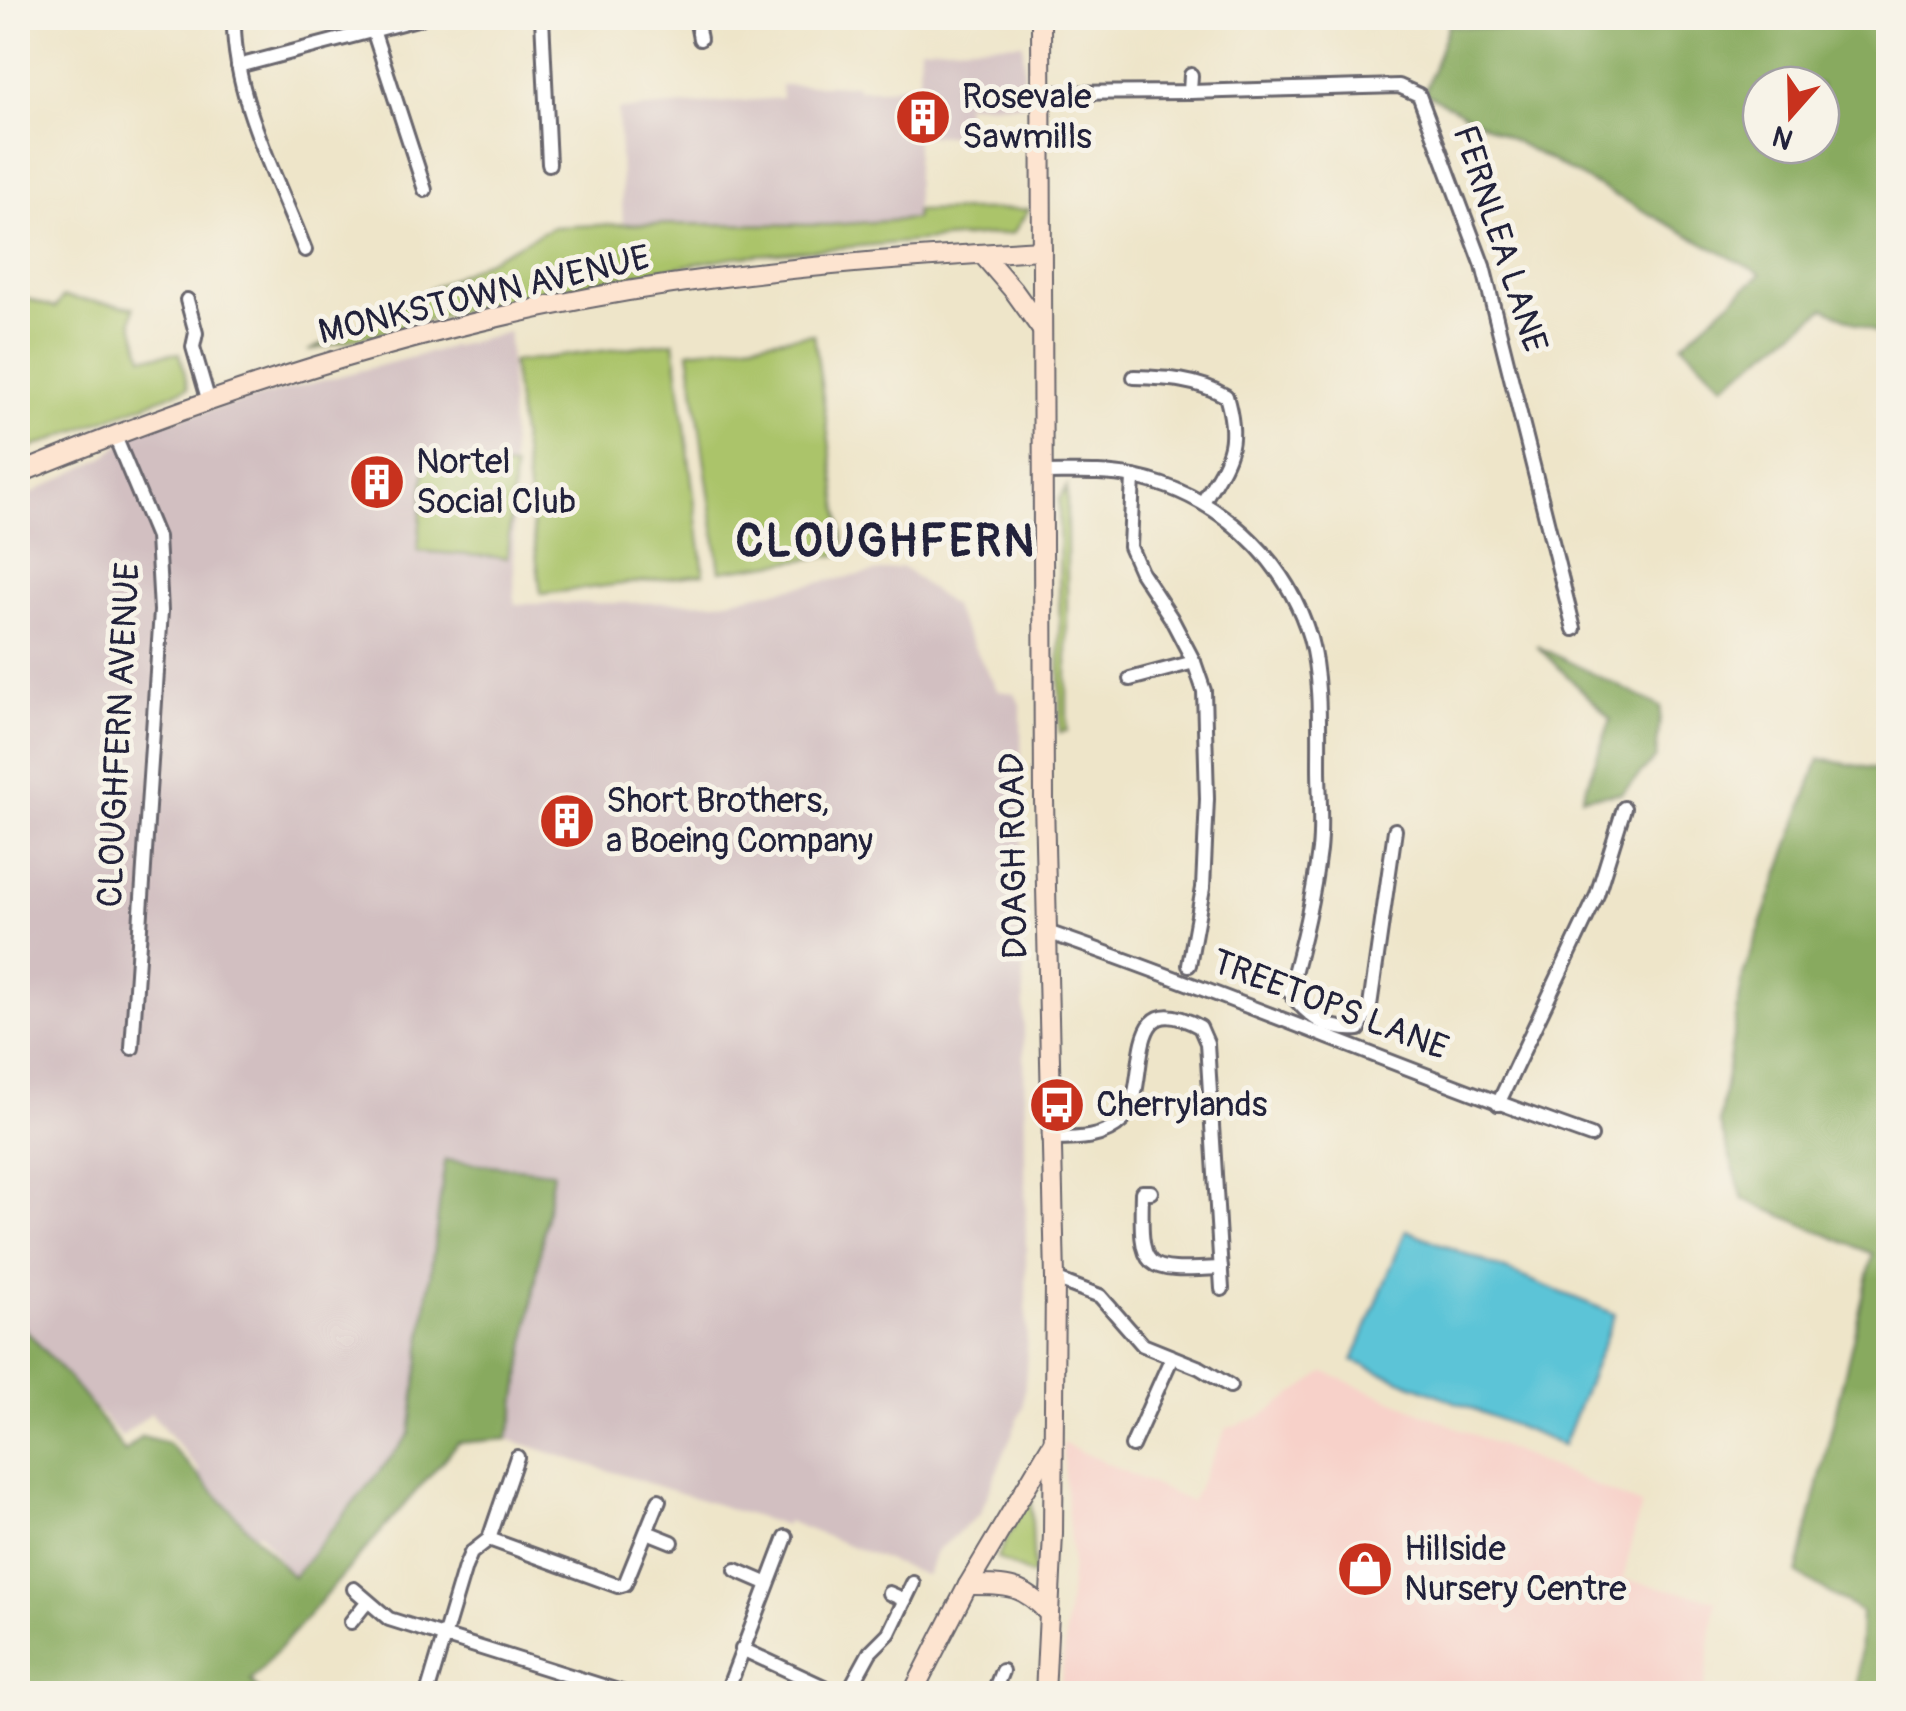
<svg xmlns="http://www.w3.org/2000/svg" width="1906" height="1711" viewBox="0 0 1906 1711" font-family="Pangolin,sans-serif">
	<style>
		.built { fill: #f7d1c9 }
		.industrial { fill: #d2bfc1 }
		.green { fill: #abc46a; stroke: #667352; stroke-width: 2.5 }
		.forest { fill: #88aa5e; stroke: #55664c; stroke-width: 2.5; fill-rule: evenodd }
		.water { fill: #5bc4d7; stroke: #3e7389; stroke-width: 2.5 }
		.lines { fill: none; stroke-linecap: round; stroke-linejoin: round }
		.street-casing { stroke: #69666d; stroke-width: 18 }
		.secondary-casing { stroke: #69666d; stroke-width: 22 }
		.street { stroke: #fff; stroke-width: 12 }
		.secondary { stroke: #fde4d0; stroke-width: 18 }
		.labels { text-anchor: middle; dominant-baseline: central; stroke-width: 10; stroke-linejoin: round; paint-order: stroke }
		.poi-label { font-size: 35px; fill: #22223b; stroke: #f7f3e8; text-anchor: start }
		.street-label { font-size: 35px; fill: #22223b; stroke: #f7f3e8 }
		.district-label { font-size: 45px; font-weight: bold; letter-spacing: 2.5px; fill: #22223b; stroke: #f7f3e8 }
	</style>
	<rect width="100%" height="100%" fill="#f7f3e8"/>
	<filter id="ink" filterUnits="userSpaceOnUse"><feTurbulence type="fractalNoise" baseFrequency=".01" numOctaves="2"/><feDisplacementMap in="SourceGraphic" scale="20" xChannelSelector="R" yChannelSelector="G"/><feConvolveMatrix kernelMatrix="1 2 1 2 8 2 1 2 1" color-interpolation-filters="sRGB"/></filter>
	<filter id="wash" filterUnits="userSpaceOnUse"><feTurbulence type="fractalNoise" baseFrequency=".0048" numOctaves="4" result="noise"/><feDisplacementMap in="SourceGraphic" scale="40" xChannelSelector="R" yChannelSelector="G"/><feGaussianBlur stdDeviation="2.25" result="paint"/><feColorMatrix in="noise" values="0 0 0 0 0 0 0 0 0 0 0 0 0 0 0 0 0 1.4 0 .05"/><feComposite in="paint" operator="in"/></filter>
	<g filter="url(#wash)">
		<rect width="100%" height="100%" fill="#eee5c9"/>
		<polygon class="built" points="1325,1372 1641,1505 1623,1579 1716,1600 1704,1693 1060,1694 1072,1562 1062,1443 1191,1502 1227,1428 1262,1416"/>
		<g class="industrial">
			<polygon points="1023,43 1025,105 965,104 965,135 916,136 916,219 761,229 623,224 618,110 782,98 781,85 856,85 857,89 885,89 919,81 920,47"/>
			<polygon points="509,332 515,604 716,602 902,567 951,605 998,691 1015,693 1021,707 1027,1357 1023,1407 980,1514 936,1552 927,1576 787,1521 785,1526 507,1439 445,1161 410,1434 293,1578 259,1532 245,1536 189,1479 200,1471 151,1413 121,1437 18,1321 18,500 105,457 140,428"/>
		</g>
		<g class="green">
			<polygon points="1029,209 1013,233 732,257 520,296 308,351 553,227 623,224 830,225 915,219 916,211"/>
			<polygon points="18,296 55,308 63,297 134,307 132,321 143,357 180,353 188,388 18,453"/>
			<polygon points="814,334 845,554 720,571 689,351"/>
			<polygon points="674,342 704,574 541,594 512,362"/>
			<polygon points="425,461 514,468 507,558 418,551"/>
			<polygon points="1067,487 1067,731 1060,732 1059,500"/>
			<polygon points="1031,1501 1034,1574 1031,1575 997,1558 1026,1502"/>
		</g>
		<g class="forest">
			<path d="M 1512,18 L 1888,18 L 1888,339 L 1825,308 L 1724,385 L 1682,344 L 1761,274 L 1425,93 L 1448,25 L 1510,30 ZM 1761,85 L 1821,85 L 1821,145 L 1761,145 Z"/>
			<polygon points="1537,646 1661,707 1656,758 1622,793 1582,797 1611,719"/>
			<polygon points="1819,759 1888,771 1888,1693 1858,1693 1861,1612 1797,1574 1873,1254 1743,1199 1719,1122 1743,976"/>
			<polygon points="445,1160 553,1172 514,1417 507,1439 458,1443 251,1681 261,1693 18,1693 18,1321 80,1391 125,1452 142,1436 168,1443 293,1577 410,1434"/>
		</g>
		<polygon class="water" points="1406,1230 1615,1314 1563,1445 1353,1361"/>
	</g>
	<g filter="url(#ink)">
		<g class="lines">
			<g class="street-casing">
				<g id="street">
					<path d="M 234,18 C 232,94 278,180 305,250"/>
					<polyline points="542,18 549,164"/>
					<polyline points="696,18 700,39"/>
					<polyline points="373,30 425,190"/>
					<polyline points="238,66 421,18"/>
					<polyline points="1190,92 1399,86 1419,95 1483,266 1574,629"/>
					<polyline points="1040,93 1190,92 1191,75"/>
					<polyline points="187,300 196,333 193,347 209,402"/>
					<path d="M 1134,377 C 1168,378 1196,379 1226,396 C 1241,446 1228,459 1203,502"/>
					<polyline points="114,434 157,537 161,611 132,1048"/>
					<path d="M 1043,473 C 1073,473 1104,471 1134,477 C 1216,494 1286,557 1310,638 C 1321,678 1319,726 1319,767 C 1319,794 1322,823 1319,850 C 1313,898 1302,946 1289,991 C 1308,1017 1326,1031 1359,1029 L 1370,1006 L 1395,830"/>
					<polyline points="1133,477 1130,547 1141,572 1171,618 1194,662 1204,691 1207,799 1203,888 1189,965"/>
					<polyline points="1130,679 1194,662"/>
					<path d="M 1047,932 C 1230,995 1408,1072 1591,1136"/>
					<polyline points="1498,1104 1597,895 1624,808"/>
					<path d="M 1049,1139 C 1075,1139 1103,1140 1123,1120 C 1153,1089 1119,982 1200,1027 L 1207,1043 L 1222,1289"/>
					<path d="M 1151,1192 L 1142,1192 C 1140,1272 1142,1272 1221,1268"/>
					<polyline points="1055,1279 1100,1296 1143,1345 1200,1368 1230,1386"/>
					<polyline points="1132,1446 1172,1357"/>
					<polyline points="647,1532 672,1542"/>
					<polyline points="489,1539 618,1586 625,1584 659,1500"/>
					<polyline points="736,1570 766,1583"/>
					<polyline points="354,1589 389,1619 628,1694"/>
					<polyline points="889,1593 905,1600"/>
					<polyline points="351,1622 367,1602"/>
					<polyline points="742,1649 839,1694"/>
					<polyline points="427,1694 465,1567 471,1553 489,1539 517,1457"/>
					<polyline points="726,1694 786,1537"/>
					<polyline points="847,1694 870,1652 889,1633 913,1583"/>
					<polyline points="993,1694 1002,1671"/>
				</g>
			</g>
			<g class="secondary-casing">
				<g id="secondary">
					<polyline points="1041,18 1044,800 1055,1279 1053,1534 1045,1694"/>
					<polyline points="982,254 1014,291 1042,330"/>
					<path d="M 18,474 C 226,388 448,317 672,284 C 795,266 919,257 1042,250"/>
					<path d="M 968,1585 C 1006,1585 1023,1584 1049,1614"/>
					<polyline points="912,1694 968,1585 1053,1442"/>
				</g>
			</g>
			<use href="#street" class="street"/>
			<use href="#secondary" class="secondary"/>
		</g>
	</g>
	<defs>
		<g id="building-disc" transform="scale(2.875)"><circle r="9.5" fill="#c8321e" stroke="#f7f3e8"/><path d="M-4-6H4V6H1V3H-1V6H-4ZM-2.5-4.3h1.7v1.8h-1.7ZM.8-4.3h1.7v1.8H.8ZM-2.5-1h1.7V.8h-1.7ZM.8-1h1.7V.8H.8Z" fill="#fff"/></g>
		<g id="bus-disc" transform="scale(2.875)"><circle r="9.5" fill="#c8321e" stroke="#f7f3e8"/><path d="M-5-6H5V4H4V6H2V4H-2V6H-4V4H-5ZM-3.5-4V0h7V-4ZM-3.5 1.2v1.5H-2V1.2ZM2 1.2v1.5H3.5V1.2Z" fill="#fff"/></g>
		<g id="shop-disc" transform="scale(2.875)"><circle r="9.5" fill="#c8321e" stroke="#f7f3e8"/><path d="M-5-2.5h2.3a2.7 3.5 0 0 1 5.4 0H5L5.5 6h-11ZM-1.5-2.5h3a1.5 2.3 0 0 0-3 0Z" fill="#fff"/></g>
	</defs>
	<g fill-rule="evenodd">
		<use href="#building-disc" x="923" y="117"/>
		<use href="#building-disc" x="377" y="482"/>
		<use href="#building-disc" x="567" y="821"/>
		<use href="#bus-disc" x="1057" y="1105"/>
		<use href="#shop-disc" x="1365" y="1569"/>
	</g>
	<g class="labels">
		<g class="poi-label">
			<text x="962" y="97">Rosevale<tspan x="962" dy="40">Sawmills</tspan></text>
			<text x="416" y="462">Nortel<tspan x="416" dy="40">Social Club</tspan></text>
			<text x="606" y="801">Short Brothers,<tspan x="606" dy="40">a Boeing Company</tspan></text>
			<text x="1096" y="1105">Cherrylands</text>
			<text x="1404" y="1549">Hillside<tspan x="1404" dy="40">Nursery Centre</tspan></text>
		</g>
		<g class="street-label">
			<text transform="translate(1500 239) rotate(72)">FERNLEA LANE</text>
			<text transform="translate(484 295) rotate(-13)">MONKSTOWN AVENUE</text>
			<text transform="translate(119 735) rotate(-87)">CLOUGHFERN AVENUE</text>
			<text transform="translate(1014 856) rotate(-91)">DOAGH ROAD</text>
			<text transform="translate(1330 1005) rotate(21)">TREETOPS LANE</text>
		</g>
		<g class="district-label">
			<text x="886" y="542">CLOUGHFERN</text>
		</g>
	</g>
	<rect width="1906" height="1711" fill="none" stroke="#f7f3e8" stroke-width="60"/>
	<g transform="translate(1791 115) rotate(200)"><circle r="48" fill="#f7f3e8" stroke="#a29fa3" stroke-width="2.5"/>
	<path d="M0-8L18 38L0 25L-18 38Z" fill="#c8321e"/>
	<text y="-15" font-size="28" font-weight="bold" text-anchor="middle" fill="#22223b">N</text>
	</g>
</svg>
